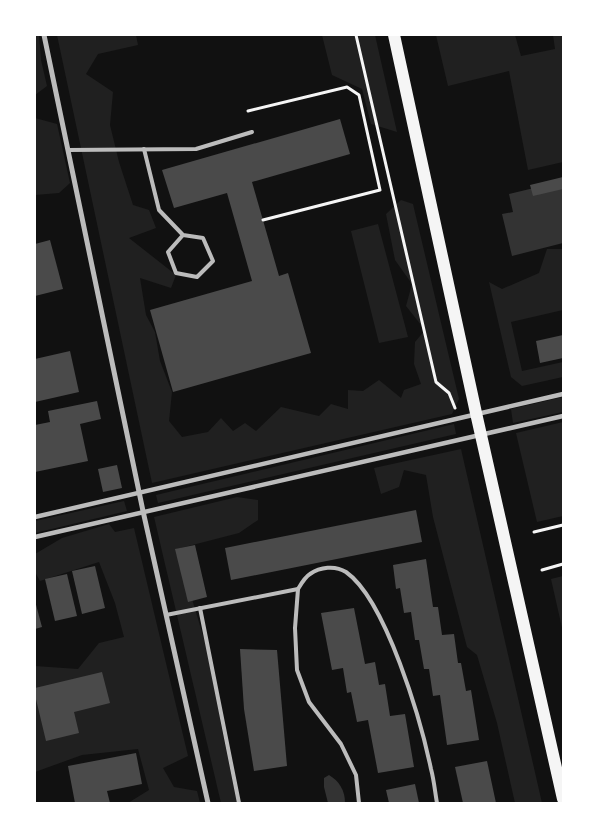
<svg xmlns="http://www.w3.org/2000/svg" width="598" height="838" viewBox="0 0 598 838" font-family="Arial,sans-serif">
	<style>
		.green { fill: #202020 }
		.water { fill: #333 }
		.building { fill: #4a4a4a }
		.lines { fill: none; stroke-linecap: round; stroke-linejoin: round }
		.path { stroke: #f5f5f5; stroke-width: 3 }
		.service { stroke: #bcbcbc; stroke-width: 4 }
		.pedestrian { stroke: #bcbcbc; stroke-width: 4.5 }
		.minor { stroke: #bcbcbc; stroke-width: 5 }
		.primary { stroke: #f5f5f5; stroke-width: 12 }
	</style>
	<rect width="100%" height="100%" fill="#111"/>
	<g class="green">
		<polygon points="35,35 39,35 41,60 47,86 35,95"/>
		<polygon points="57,35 136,35 138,45 98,54 86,74 113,92 110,125 119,162 133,205 149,210 156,228 129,238 176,275 171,288 140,278 146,315 155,332 160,361 172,392 169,421 182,437 208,432 221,418 233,431 245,423 256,431 281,407 319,416 331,404 348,409 348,390 363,391 379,380 401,398 404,390 421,384 414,364 415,342 425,330 406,306 412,284 395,260 386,214 401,200 413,204 459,399 452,414 152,483"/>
		<polygon points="322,35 375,35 397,132 371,124 362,89 332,75"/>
		<polygon points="436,35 515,35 521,56 555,49 553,35 563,35 563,162 528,170 509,71 448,86"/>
		<polygon points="35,118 57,124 70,183 59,193 35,195"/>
		<polygon points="378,224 408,337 379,343 351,231"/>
		<polygon points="547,249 563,249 563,310 511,322 522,371 563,362 563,377 522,386 511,377 489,282 502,289 539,273"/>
		<polygon points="563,397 563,412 513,423 511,409"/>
		<polygon points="563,422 563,516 537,522 516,433"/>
		<polygon points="454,424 456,434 158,503 156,495"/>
		<polygon points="461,449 542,803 515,803 497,723 477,655 467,647 433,517 426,475 404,470 399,487 381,494 374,468"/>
		<polygon points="237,497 258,500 258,520 239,533 177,549 213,669 221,725 237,803 221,803 154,517"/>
		<polygon points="124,501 127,511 35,533 35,521"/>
		<polygon points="109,524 115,532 134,528 188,756 163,768 174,787 197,791 200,803 128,803 149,790 138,749 82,755 35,772 35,666 78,669 99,643 124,637 115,603 99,562 40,581 35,572 35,554 62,538"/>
		<polygon points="563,576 563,632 551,579"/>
	</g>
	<g class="water">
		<polygon points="563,181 563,243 512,256 502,214 513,212 509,194"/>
		<path d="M 329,775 C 339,781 345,790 345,803 L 328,803 L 324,787 L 324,778 Z"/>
	</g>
	<g class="building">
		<polygon points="340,119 350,154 252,182 279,276 288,273 311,353 173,392 150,310 252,281 227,193 174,208 162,170"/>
		<polygon points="563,177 563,189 533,196 530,185"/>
		<polygon points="50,240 63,289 35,296 35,244"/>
		<polygon points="563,335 563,358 540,363 536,341"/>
		<polygon points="70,351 79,392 35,402 35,359"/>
		<polygon points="97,401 101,419 80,424 88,461 35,472 35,425 50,422 48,411"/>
		<polygon points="117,465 122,488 103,492 98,469"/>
		<polygon points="416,510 422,542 231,580 225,548"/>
		<polygon points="195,545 207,597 188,602 175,549"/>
		<polygon points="426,559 433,607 438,607 442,635 454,634 458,663 461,663 466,691 471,690 479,740 447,745 440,695 433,696 429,669 424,669 419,640 415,640 411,612 404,613 400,588 396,589 393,565"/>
		<polygon points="95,566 105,608 82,614 72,571"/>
		<polygon points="67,574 77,616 55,621 45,579"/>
		<polygon points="35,601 42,627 35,629"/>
		<polygon points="354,608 365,664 375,662 379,685 385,684 390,716 405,714 414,767 378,773 368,720 357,722 351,692 347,693 343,668 332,670 321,613"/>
		<polygon points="240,649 277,650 287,766 254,771 244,709"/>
		<polygon points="102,672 110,703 74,712 79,733 46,741 35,695 35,688"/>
		<polygon points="136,753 142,784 107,791 110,803 75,803 68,766"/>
		<polygon points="487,761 496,803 463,803 455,767"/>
		<polygon points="415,784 419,803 389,803 386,790"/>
	</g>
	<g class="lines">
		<g class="path">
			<polyline points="356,35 436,382 449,393 455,408"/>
			<polyline points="248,111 347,87 359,95 380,190 263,220"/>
			<polyline points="534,532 563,525"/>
			<polyline points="542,570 563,564"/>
		</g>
		<g class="service">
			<polyline points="144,149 159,210 183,235 168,252 176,273 197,277 213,261 203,238 183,235"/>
			<polyline points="68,150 196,149 252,132"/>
			<polyline points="298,589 295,628 297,670 309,702 341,744 356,775 359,803"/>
			<polyline points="200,608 239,803"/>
			<path d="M 166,615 L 298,589 C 301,584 305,577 310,574 C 320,567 335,565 346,572 C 386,600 421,721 431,769 C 434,780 435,792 437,803"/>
		</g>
		<g class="pedestrian">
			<polyline points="35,517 563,394"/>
			<polyline points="35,537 563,416"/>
		</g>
		<polyline class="minor" points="44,35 143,511 208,803"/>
		<polyline class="primary" points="394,35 476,413 563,799"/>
	</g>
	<rect width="598" height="838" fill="none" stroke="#ffffff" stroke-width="72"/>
</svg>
